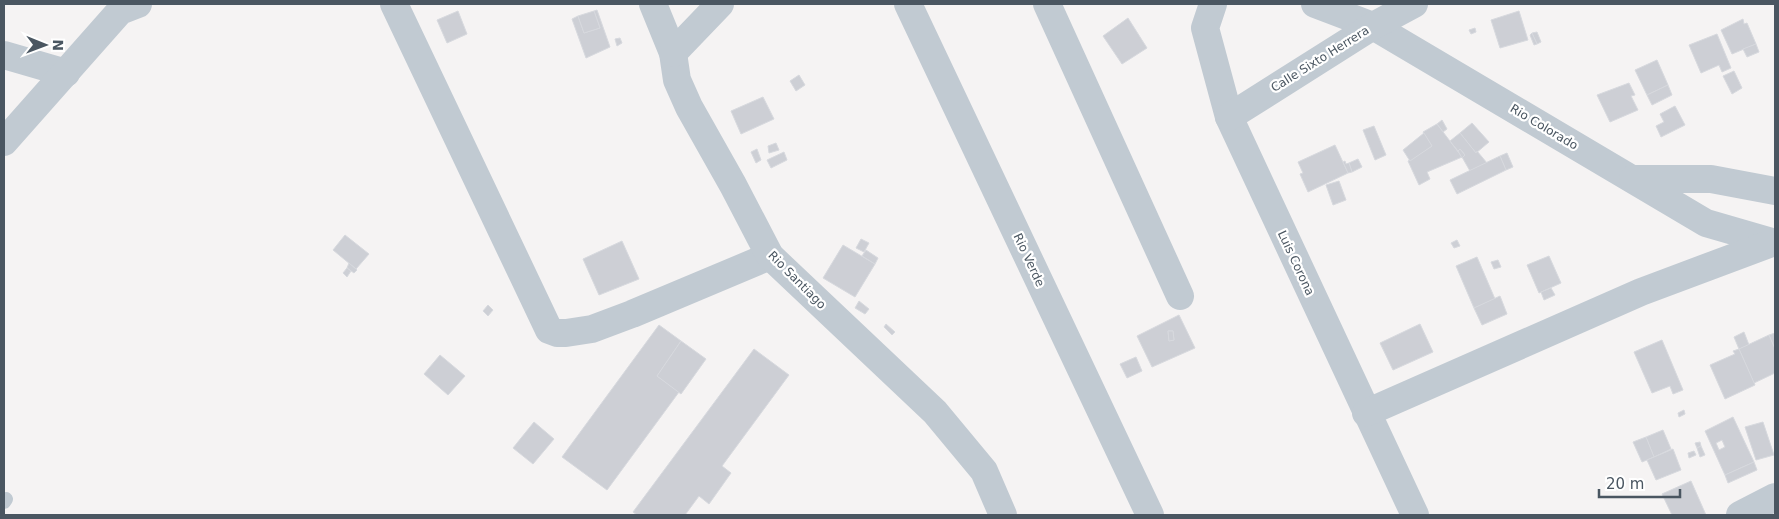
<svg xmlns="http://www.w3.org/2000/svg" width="1779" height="519" viewBox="0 0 1779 519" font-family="'DejaVu Sans',sans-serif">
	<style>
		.building { fill: #cdcfd5; stroke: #d7d9de; fill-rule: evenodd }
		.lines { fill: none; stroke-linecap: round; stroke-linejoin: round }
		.service { stroke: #c1cad2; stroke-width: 14 }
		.minor { stroke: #c1cad2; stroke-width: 28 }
		.labels { text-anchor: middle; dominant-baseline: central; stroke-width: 4.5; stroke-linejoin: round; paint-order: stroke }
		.street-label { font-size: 12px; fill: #4a5661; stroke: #fff }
	</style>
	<rect width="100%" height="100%" fill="#f5f3f3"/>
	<g class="building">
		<polygon points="597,10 610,47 586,58 572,19 578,16 584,33 600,28 594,11"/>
		<polygon points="458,11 467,34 447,43 437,20"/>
		<polygon points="594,11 600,28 584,33 578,16"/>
		<polygon points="1519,11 1528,40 1500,48 1491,20"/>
		<polygon points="1128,18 1147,48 1122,64 1103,36"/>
		<polygon points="1743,19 1744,24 1747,23 1756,44 1732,54 1721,30"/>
		<polygon points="1475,28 1476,32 1471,34 1469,30"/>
		<polygon points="1537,32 1541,42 1537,44 1532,33"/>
		<polygon points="1532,33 1537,44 1534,45 1530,35"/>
		<polygon points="1717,34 1731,68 1722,72 1719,65 1701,73 1689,45"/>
		<polygon points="620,38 622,43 617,46 615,39"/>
		<polygon points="1756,44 1759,52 1747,57 1743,49"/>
		<polygon points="1657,60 1668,85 1647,95 1635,70"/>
		<polygon points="1734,71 1742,88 1732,94 1723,76"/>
		<polygon points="799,75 805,85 796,91 790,81"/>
		<polygon points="1629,83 1635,95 1631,96 1638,110 1610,122 1597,95"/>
		<polygon points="1668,85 1672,95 1652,105 1647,95"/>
		<polygon points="763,97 774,119 741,134 731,111"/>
		<polygon points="1675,106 1685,125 1661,137 1656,126 1664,122 1660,114"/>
		<polygon points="1442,120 1447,129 1443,132 1437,124"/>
		<polygon points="1472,123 1489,142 1476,153 1460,133"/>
		<polygon points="1437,124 1462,157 1427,172 1430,179 1419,185 1408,161 1432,146 1423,132"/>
		<polygon points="1374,126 1386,155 1375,160 1363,130"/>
		<polygon points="1424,133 1432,146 1410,161 1403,150"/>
		<polygon points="1460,133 1476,153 1477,151 1487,163 1470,171 1462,157 1465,155 1460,149 1458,151 1450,141"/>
		<polygon points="776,143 779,150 769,153 768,146"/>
		<polygon points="1335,145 1348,173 1308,192 1300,174 1303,173 1298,162"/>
		<polygon points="757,149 761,160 756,163 751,152"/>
		<polygon points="1460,149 1465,155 1462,158 1458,151"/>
		<polygon points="784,152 787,160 771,168 767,160"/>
		<polygon points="1507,153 1513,167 1506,170 1500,156"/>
		<polygon points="1500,156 1506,170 1457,194 1450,180"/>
		<polygon points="1358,159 1362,167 1352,172 1349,163"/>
		<polygon points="1345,161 1346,164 1349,163 1352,172 1348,173 1343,162"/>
		<polygon points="1339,181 1346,200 1333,205 1326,185"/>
		<polygon points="345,235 369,254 356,269 333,250"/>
		<polygon points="861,239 869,243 864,252 856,248"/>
		<polygon points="1457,240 1460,246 1454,248 1451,243"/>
		<polygon points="622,241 639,279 599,295 583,259"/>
		<polygon points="843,245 875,264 855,297 823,278"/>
		<polygon points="866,250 878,258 875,264 862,256"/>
		<polygon points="1549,256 1561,283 1539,293 1527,265"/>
		<polygon points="1477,257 1495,299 1474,308 1456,266"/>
		<polygon points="1498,260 1501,267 1494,269 1491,262"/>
		<polygon points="349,263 357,270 354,273 347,268"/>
		<polygon points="347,268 351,271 347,277 343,273"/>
		<polygon points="1551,288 1555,295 1544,300 1541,292"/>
		<polygon points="1500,296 1507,314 1482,325 1474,308"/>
		<polygon points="859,301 869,309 865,314 855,308"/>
		<polygon points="488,305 493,310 488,316 483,311"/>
		<path d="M 1179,315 L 1195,348 L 1152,367 L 1137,336 ZM 1168,331 L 1173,331 L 1174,340 L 1169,341 Z"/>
		<polygon points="886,324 895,332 892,335 884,327"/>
		<polygon points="1420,324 1433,352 1393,370 1380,343"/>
		<polygon points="659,325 681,341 657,376 679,392 607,490 562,457"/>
		<polygon points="1168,331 1173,331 1174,340 1169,341"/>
		<polygon points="1744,332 1749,345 1739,349 1734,337"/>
		<polygon points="1775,333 1775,349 1769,335"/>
		<polygon points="1769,335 1775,349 1775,373 1754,383 1739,349"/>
		<polygon points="1662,340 1683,390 1673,394 1670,386 1652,393 1634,352"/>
		<polygon points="681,341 706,359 681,394 657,376"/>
		<polygon points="754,349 789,375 722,466 731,473 709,504 699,496 685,515 637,515 633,512"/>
		<polygon points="1739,349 1755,385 1725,399 1710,365 1735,354 1733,351"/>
		<polygon points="440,355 465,376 448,395 424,374"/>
		<polygon points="1136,357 1142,371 1127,378 1120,364"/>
		<polygon points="1684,410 1685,414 1679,417 1678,413"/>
		<path d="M 1733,417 L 1754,462 L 1725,475 L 1705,431 ZM 1722,440 L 1725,447 L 1719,450 L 1716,443 Z"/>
		<polygon points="534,422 554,439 533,464 513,448"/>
		<polygon points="1763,422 1774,455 1756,460 1745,427"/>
		<polygon points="1663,430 1671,449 1654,457 1646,437"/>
		<polygon points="1646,437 1654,457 1642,462 1633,442"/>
		<polygon points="1700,442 1701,446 1697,448 1695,443"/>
		<polygon points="1701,446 1705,455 1700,457 1697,448"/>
		<polygon points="1673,449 1681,470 1656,480 1647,460"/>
		<polygon points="1694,451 1696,455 1689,458 1688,453"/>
		<polygon points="1754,462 1757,470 1728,483 1725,475"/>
		<polygon points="1691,481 1706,515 1672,515 1662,494"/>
	</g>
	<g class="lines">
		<polyline class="service" points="4,502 6,499"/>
		<g class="minor">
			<polyline points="394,4 549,330 557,333 566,333 592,329 632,314 770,256"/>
			<polyline points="653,4 673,53 677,80 689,107 733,185 770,256 935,412 984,471 1003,515"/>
			<polyline points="908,4 1150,515"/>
			<polyline points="1047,4 1180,296"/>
			<polyline points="1213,4 1205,28 1229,117 1415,515"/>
			<polyline points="1315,4 1373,26 1706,223 1775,243"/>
			<polyline points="673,53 720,4"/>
			<polyline points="4,55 66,73"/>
			<polyline points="1229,117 1373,26 1414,4"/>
			<polyline points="4,142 120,11 138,4"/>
			<polyline points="1633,179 1711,179 1775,191"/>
			<polyline points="1366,413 1641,292 1772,243"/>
			<polyline points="1740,515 1775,497"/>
		</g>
	</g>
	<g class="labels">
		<g class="street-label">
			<text transform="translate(1320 59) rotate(-32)">Calle Sixto Herrera</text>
			<text transform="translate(1544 127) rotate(31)">Rio Colorado</text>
			<text transform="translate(1029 260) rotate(65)">Rio Verde</text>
			<text transform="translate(1296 263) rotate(65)">Luis Corona</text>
			<text transform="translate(797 280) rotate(45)">Rio Santiago</text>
		</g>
	</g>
	<rect width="1779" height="519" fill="none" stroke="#4a5661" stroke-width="10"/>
	<g transform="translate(45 45) rotate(91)" stroke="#ffffff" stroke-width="4" paint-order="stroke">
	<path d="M0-4L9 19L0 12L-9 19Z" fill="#4a5661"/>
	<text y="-8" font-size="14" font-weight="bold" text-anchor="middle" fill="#4a5661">N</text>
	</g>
	<path d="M1599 489v8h81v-8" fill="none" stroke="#4a5661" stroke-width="2.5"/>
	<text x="1606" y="489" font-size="15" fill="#4a5661" stroke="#ffffff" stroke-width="4" paint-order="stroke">20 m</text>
</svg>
